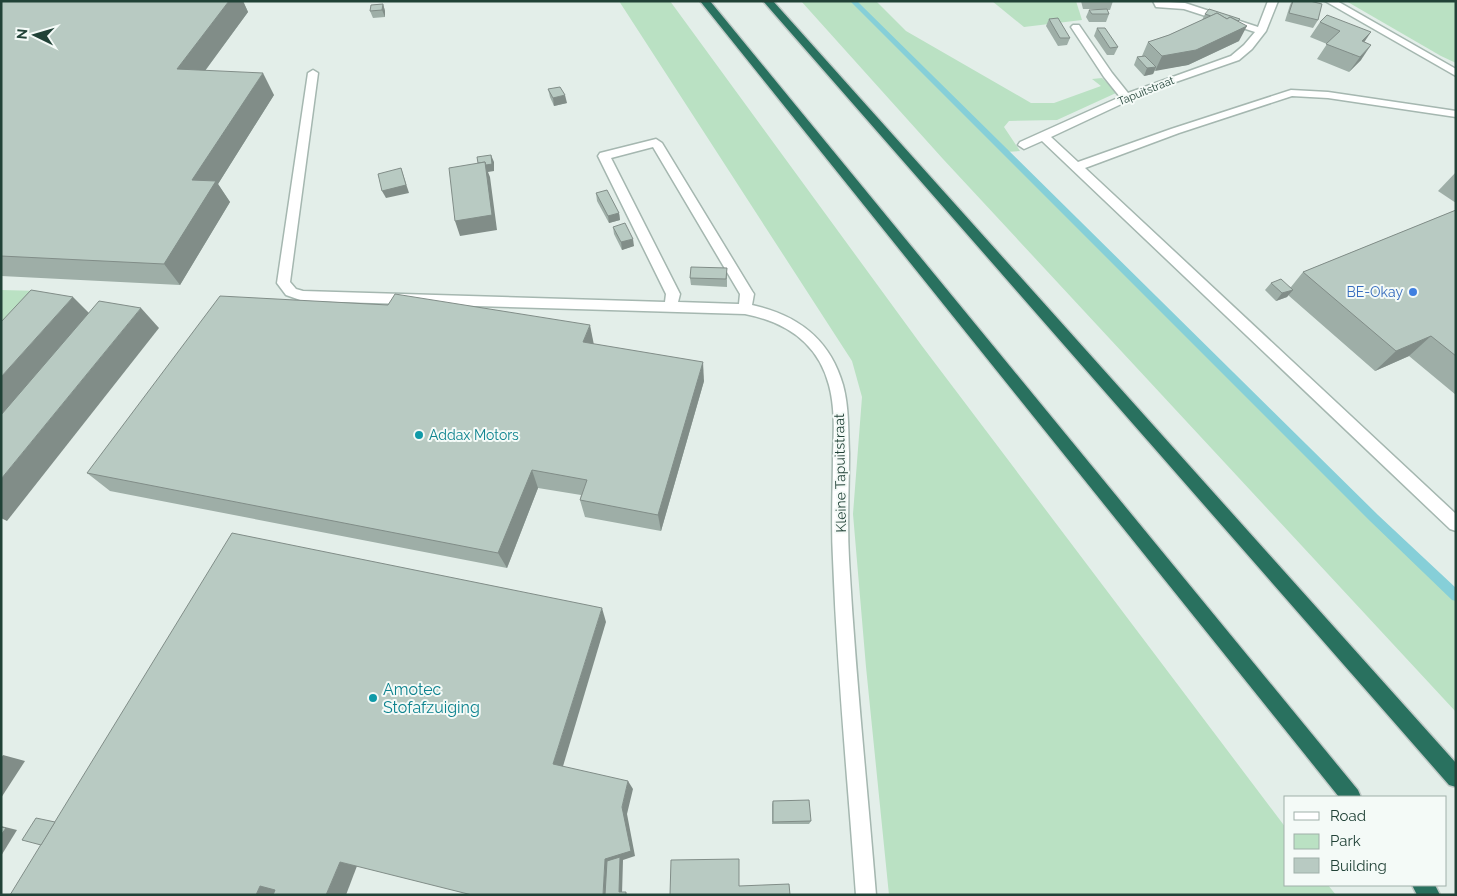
<svg xmlns="http://www.w3.org/2000/svg" width="1457" height="896" viewBox="0 0 1457 896" font-family="Raleway,sans-serif">
	<style>
		.green { fill: #bae1c3 }
		.lines { fill: none; stroke-linecap: round; stroke-linejoin: round }
		.stream { fill: #86cfd8; fill-rule: evenodd }
		.minor-casing { stroke: #a5b7b0; stroke-width: 3 }
		.highway-casing { stroke: #c1cac7; stroke-width: 3 }
		.minor { fill: #fff; fill-rule: evenodd }
		.highway { fill: #29715f; fill-rule: evenodd }
		.wall { fill: #9eaea7 }
		.shaded-wall { fill: #818d88 }
		.building { fill: #b8cac2; stroke: #818d88 }
		.shop-dot { fill: #3f7fe0; stroke: #f4faf7; stroke-width: 2 }
		.culture-dot { fill: #0f9aa8; stroke: #f4faf7; stroke-width: 2 }
		.labels { text-anchor: middle; dominant-baseline: central; stroke-width: 4; stroke-linejoin: round; paint-order: stroke }
		.far-street-label { font-size: 11px; fill: #214237; stroke: #f4faf7 }
		.shop-label { font-size: 14px; fill: #366cbe; stroke: #f4faf7; text-anchor: end }
		.culture-label { font-size: 14px; fill: #0d838f; stroke: #f4faf7; text-anchor: start }
		.street-label { font-size: 14px; fill: #214237; stroke: #f4faf7 }
		.near-culture-label { font-size: 16px; fill: #0d838f; stroke: #f4faf7; text-anchor: start }
	</style>
	<rect width="100%" height="100%" fill="#e3eee9"/>
	<g class="green">
		<polygon points="619,1 670,1 922,346 1286,828 1286,885 1328,885 1336,895 889,895 866,667 853,514 862,397 852,361"/>
		<polygon points="801,1 876,1 906,31 1031,103 1054,103 1101,86 1092,79 1102,78 1114,89 1116,93 1057,120 1009,121 1004,127 1020,151 1005,152 1456,596 1456,712 943,159"/>
		<polygon points="992,1 1076,1 1082,20 1024,27"/>
		<polygon points="1346,1 1456,1 1456,63 1441,56"/>
		<polygon points="1,290 40,291 1,333"/>
	</g>
	<g class="lines">
		<polygon class="stream" points="850,1 857,1 1378,515 1456,588 1456,601 1452,600 1370,521"/>
		<g class="minor-casing">
			<g id="minor">
				<polygon points="1153,1 1185,3 1258,27 1268,1 1278,1 1266,31 1252,49 1239,60 1147,92 1051,137 1078,162 1171,129 1291,90 1328,92 1456,111 1456,117 1328,98 1292,96 1179,133 1085,168 1456,514 1456,531 1450,529 1042,141 1024,149 1018,145 1020,142 1120,97 1104,77 1071,27 1073,25 1079,25 1112,73 1128,93 1231,56 1244,45 1255,32 1184,9 1156,7"/>
				<polygon points="1325,1 1337,1 1456,69 1456,76"/>
				<path d="M 313,70 L 318,73 L 290,282 L 296,289 L 303,291 L 665,302 L 666,294 L 598,156 L 600,153 L 656,139 L 662,143 L 752,291 L 754,294 L 752,305 C 798,315 830,339 843,385 C 849,407 848,431 849,453 C 849,488 847,524 849,559 C 855,671 867,783 876,895 L 856,895 C 848,783 837,671 833,559 C 831,524 833,488 833,453 C 834,431 835,407 829,385 C 818,343 786,322 745,314 L 303,301 L 286,295 L 277,283 L 308,73 ZM 653,147 L 740,294 L 739,304 L 678,302 L 680,294 L 611,158 Z"/>
			</g>
		</g>
		<g class="highway-casing">
			<g id="highway">
				<polygon points="700,1 710,1 1358,790 1361,797 1339,797"/>
				<polygon points="763,1 773,1 1456,763 1456,787 1449,785"/>
				<polygon points="1412,885 1435,885 1440,895 1417,895"/>
			</g>
		</g>
		<use href="#minor" class="minor"/>
		<use href="#highway" class="highway"/>
	</g>
	<g class="wall">
		<polygon points="1,1 243,1 248,12 205,71 274,95 218,184 230,202 180,285 1,276"/>
		<polygon points="1081,1 1113,1 1110,10 1107,10 1109,14 1106,22 1089,22 1086,17 1089,10 1104,9 1083,9"/>
		<polygon points="1292,1 1310,1 1318,20 1313,28 1285,21 1290,5"/>
		<polygon points="383,4 385,11 385,17 373,18 370,11"/>
		<polygon points="1205,14 1238,21 1239,41 1188,65 1155,70 1153,74 1144,76 1134,65 1137,57 1142,56 1148,42 1169,35 1202,20"/>
		<polygon points="1327,15 1364,42 1361,60 1349,72 1317,59 1327,44 1310,37 1320,22"/>
		<polygon points="1049,19 1070,38 1067,45 1058,46 1046,26"/>
		<polygon points="1097,28 1118,47 1114,55 1107,55 1094,36"/>
		<polygon points="548,89 567,103 554,106 550,97"/>
		<polygon points="1456,172 1456,203 1438,191"/>
		<polygon points="596,193 619,213 620,220 609,223 597,201"/>
		<polygon points="1456,210 1456,395 1409,356 1375,371 1288,295 1287,297 1276,301 1265,290 1271,283 1291,287 1303,272"/>
		<polygon points="613,227 634,246 622,250 614,234"/>
		<polygon points="727,268 727,287 691,285 690,278"/>
		<polygon points="594,344 704,381 661,531 585,517 580,500 581,495 538,488 507,568 110,491 87,473"/>
		<polygon points="773,801 811,821 809,824 772,824 772,804"/>
	</g>
	<g class="shaded-wall">
		<polygon points="229,1 243,1 248,12 190,91 177,69"/>
		<polygon points="383,4 385,11 385,17 382,10"/>
		<polygon points="1247,26 1239,41 1188,65 1155,71 1162,56"/>
		<polygon points="1371,32 1361,47 1352,56 1362,41"/>
		<polygon points="1371,45 1361,60 1349,72 1360,57"/>
		<polygon points="1156,67 1153,74 1144,76 1147,68"/>
		<polygon points="263,73 274,95 218,184 230,202 180,285 164,264 192,180"/>
		<polygon points="565,95 567,103 554,106 553,98"/>
		<polygon points="491,155 494,162 494,171 488,172 490,177 497,230 460,236 455,221"/>
		<polygon points="401,168 409,193 386,198 382,191"/>
		<polygon points="619,213 620,220 609,223 608,216"/>
		<polygon points="633,239 634,246 622,250 621,242"/>
		<polygon points="1293,290 1287,297 1276,301 1282,293"/>
		<polygon points="73,297 93,317 1,424 1,377"/>
		<polygon points="141,308 159,328 7,521 1,518 1,479"/>
		<polygon points="590,325 594,345 583,342"/>
		<polygon points="1431,336 1409,356 1375,371 1396,351"/>
		<polygon points="703,362 704,381 661,531 658,515"/>
		<polygon points="532,470 538,488 507,568 498,553"/>
		<polygon points="602,608 606,622 561,773 553,764"/>
		<polygon points="3,755 25,761 1,798 1,758"/>
		<polygon points="628,781 633,789 627,814 635,856 623,860 622,894 603,895 605,859 622,807"/>
		<polygon points="1,826 17,830 1,856"/>
		<polygon points="340,862 357,866 346,895 326,895"/>
		<polygon points="260,886 282,890 279,895 256,895"/>
	</g>
	<g class="building">
		<polygon points="1,1 229,1 177,69 263,73 192,180 216,181 164,264 1,256"/>
		<polygon points="1293,1 1310,1 1322,4 1318,20 1289,13"/>
		<polygon points="383,4 382,10 370,11 371,5"/>
		<polygon points="1107,9 1109,14 1092,14 1089,10"/>
		<polygon points="1209,9 1240,19 1238,21 1230,17 1227,19 1217,13 1211,16 1205,14"/>
		<polygon points="1217,13 1227,19 1230,17 1247,26 1196,50 1162,56 1148,42 1169,35"/>
		<polygon points="1327,15 1371,32 1362,41 1371,45 1360,57 1326,44 1340,31 1320,22"/>
		<polygon points="1058,18 1070,38 1060,38 1049,19"/>
		<polygon points="1097,28 1105,28 1118,47 1110,48"/>
		<polygon points="1145,56 1156,67 1147,68 1137,57"/>
		<polygon points="560,87 565,95 553,98 548,89"/>
		<polygon points="491,155 492,164 486,165 485,162 478,163 477,157"/>
		<polygon points="485,162 492,215 455,221 449,168"/>
		<polygon points="401,168 406,185 382,191 378,174"/>
		<polygon points="607,190 619,213 608,216 596,193"/>
		<polygon points="1456,210 1456,356 1431,336 1396,351 1303,272"/>
		<polygon points="625,223 633,239 621,242 613,227"/>
		<polygon points="691,267 727,268 726,279 690,278"/>
		<polygon points="1281,279 1293,290 1282,293 1271,283"/>
		<polygon points="31,290 73,297 1,377 1,322"/>
		<polygon points="395,294 590,325 583,342 703,362 658,515 580,500 587,480 532,470 498,553 87,473 220,296 388,305"/>
		<polygon points="99,301 141,308 1,479 1,415"/>
		<polygon points="232,533 602,608 553,764 628,781 622,807 631,851 605,859 603,895 472,895 340,862 326,895 273,895 275,890 260,886 256,895 10,895"/>
		<polygon points="809,800 811,821 773,822 773,801"/>
		<polygon points="36,818 55,822 41,845 22,840"/>
		<polygon points="1,827 6,828 1,835"/>
		<polygon points="620,857 619,892 626,892 626,895 605,895 607,861"/>
		<polygon points="739,859 739,886 789,884 790,895 670,895 671,860"/>
	</g>
	<circle class="shop-dot" cx="1413" cy="292" r="5"/>
	<g class="culture-dot">
		<circle cx="419" cy="435" r="5"/>
		<circle cx="373" cy="698" r="5"/>
	</g>
	<g class="labels">
		<g class="far-street-label">
			<text transform="translate(1146 91) rotate(-22)">Tapuitstraat</text>
		</g>
		<g class="shop-label">
			<text x="1403" y="292">BE-Okay</text>
		</g>
		<g class="culture-label">
			<text x="429" y="435">Addax Motors</text>
		</g>
		<g class="street-label">
			<text transform="translate(840 473) rotate(-91)">Kleine Tapuitstraat</text>
		</g>
		<g class="near-culture-label">
			<text x="383" y="689">Amotec<tspan x="383" dy="18">Stofafzuiging</tspan></text>
		</g>
	</g>
	<rect width="1457" height="896" fill="none" stroke="#214237" stroke-width="5"/>
	<rect x="1284" y="796" width="162" height="90" fill="#f4faf7" stroke="#a0b0aa"/>
	<rect x="1294" y="812" width="25" height="8" fill="#ffffff" stroke="#a0b0aa"/>
	<text x="1330" y="821" font-size="15" fill="#214237">Road</text>
	<rect x="1294" y="834" width="25" height="15" fill="#bae1c3" stroke="#a0b0aa"/>
	<text x="1330" y="846" font-size="15" fill="#214237">Park</text>
	<rect x="1294" y="858" width="25" height="15" fill="#b8cac2" stroke="#a0b0aa"/>
	<text x="1330" y="871" font-size="15" fill="#214237">Building</text>
	<g transform="translate(35 35) rotate(275)" stroke="#f4faf7" stroke-width="4" paint-order="stroke">
	<path d="M0-4L9 19L0 12L-9 19Z" fill="#214237"/>
	<text y="-8" font-size="14" font-weight="bold" text-anchor="middle" fill="#214237">N</text>
	</g>
</svg>
